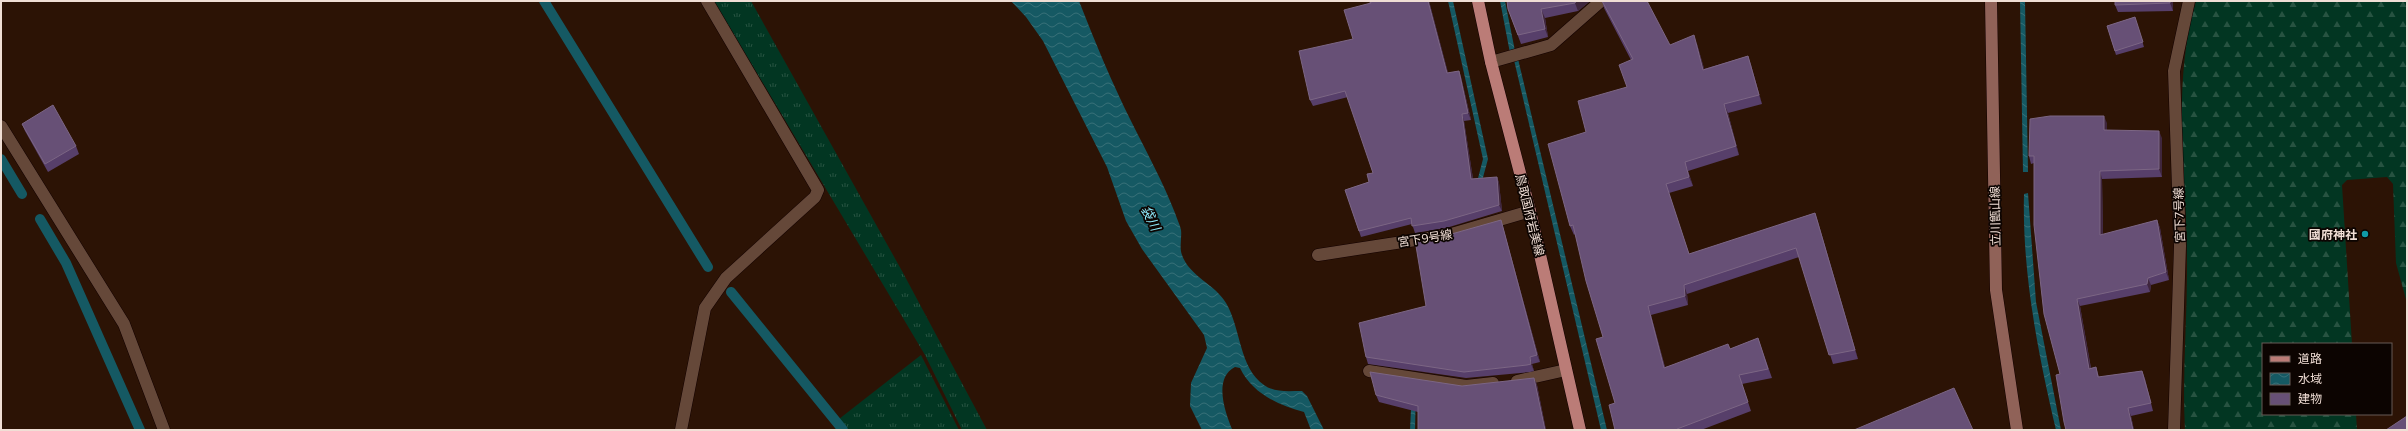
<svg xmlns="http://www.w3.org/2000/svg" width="2408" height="431" viewBox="0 0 2408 431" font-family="Mulish,'Noto Sans JP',sans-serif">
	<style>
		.grass { fill: url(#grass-tufts) }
		.forest { fill: url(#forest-firs) }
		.water { fill: url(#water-waves) }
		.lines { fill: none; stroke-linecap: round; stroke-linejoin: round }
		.stream { stroke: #155963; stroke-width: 10 }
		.street-casing { stroke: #130100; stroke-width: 13 }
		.secondary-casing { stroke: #130100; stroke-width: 13 }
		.primary-casing { stroke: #130100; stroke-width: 13 }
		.street { stroke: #654839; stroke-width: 12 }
		.secondary { stroke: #906258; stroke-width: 12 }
		.primary { stroke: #bb7c77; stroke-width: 12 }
		.wall { fill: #573f6a }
		.shaded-wall { fill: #3f263d }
		.building { fill: #675076; stroke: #7c6684 }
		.culture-dot { fill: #0f9aa8; stroke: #0c0401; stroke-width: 1.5 }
		.labels { text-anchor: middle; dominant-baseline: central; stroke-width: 3.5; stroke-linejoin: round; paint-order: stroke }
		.street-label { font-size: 12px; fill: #f0ded5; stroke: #0c0401 }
		.poi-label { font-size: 12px; font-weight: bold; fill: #f0ded5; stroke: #0c0401; text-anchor: end }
		.water-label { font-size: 13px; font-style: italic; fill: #8de9fa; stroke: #0c0401 }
	</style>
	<defs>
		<pattern id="grass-tufts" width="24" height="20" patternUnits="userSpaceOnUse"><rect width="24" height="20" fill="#023622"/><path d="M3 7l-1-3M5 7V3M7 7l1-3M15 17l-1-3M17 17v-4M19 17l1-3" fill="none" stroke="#275341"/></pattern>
		<pattern id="forest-firs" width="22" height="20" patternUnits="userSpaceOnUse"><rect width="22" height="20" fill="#023622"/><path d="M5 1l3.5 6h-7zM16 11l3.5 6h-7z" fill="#275341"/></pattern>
		<pattern id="water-waves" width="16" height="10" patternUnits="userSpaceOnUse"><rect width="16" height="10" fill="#155963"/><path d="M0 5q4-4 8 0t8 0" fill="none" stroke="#377078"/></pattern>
	</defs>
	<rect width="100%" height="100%" fill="#2c1305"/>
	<g class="grass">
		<polygon points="714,1 751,1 902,271 987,430 962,430 925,355"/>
		<polygon points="921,355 959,430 849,430 839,419"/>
	</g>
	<path class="forest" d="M 2196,1 L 2407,1 L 2407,303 L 2396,263 L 2393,184 L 2387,177 L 2347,180 L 2342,185 L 2352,344 L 2263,344 L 2263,414 L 2356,414 L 2357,430 L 2185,430 C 2182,377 2187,325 2187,272 C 2188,183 2170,88 2196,1 Z"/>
	<g class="water">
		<path d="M 1011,1 L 1079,1 C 1095,42 1112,83 1132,123 C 1147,153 1163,182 1175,213 C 1177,219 1180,225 1181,230 C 1182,238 1179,247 1182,255 C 1189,276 1216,285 1226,303 C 1241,328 1239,368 1264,385 C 1275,393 1289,391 1302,391 L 1307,396 L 1324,430 L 1311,430 L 1304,412 C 1279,406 1252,393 1240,368 L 1235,367 C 1213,378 1225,412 1232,429 L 1202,430 L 1190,406 L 1191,383 L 1207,348 L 1204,335 L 1142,249 L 1126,221 L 1107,167 L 1043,41 L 1026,17 Z"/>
		<polygon points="1448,1 1453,1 1488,159 1473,214 1469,213 1483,159"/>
		<polygon points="1500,1 1505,1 1515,51 1510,53"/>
		<polygon points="2020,1 2025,1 2028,172 2023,172"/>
		<polygon points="1518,59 1607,430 1601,430 1514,60"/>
		<path d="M 2028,193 L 2036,302 L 2061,430 L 2056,430 C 2038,353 2022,273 2024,194 Z"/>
		<polygon points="1412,389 1416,389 1415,430 1410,430"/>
	</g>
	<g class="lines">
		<g class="stream">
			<polyline points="544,1 708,267"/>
			<polyline points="1,159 22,194"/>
			<polyline points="40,219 66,263 140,430"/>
			<polyline points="731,292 843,430"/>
		</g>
		<g class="street-casing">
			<g id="street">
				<polyline points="1491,62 1551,45 1601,1"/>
				<polyline points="1,126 124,324 164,430"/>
				<polyline points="1318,255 1448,235 1530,211"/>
				<polyline points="1369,371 1466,386 1493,383"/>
				<polyline points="1517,381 1566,370"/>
				<polyline points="681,430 705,308 726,278 815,197 818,190 707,1"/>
				<polyline points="2174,430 2180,246 2174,71 2189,1"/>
			</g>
		</g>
		<g class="secondary-casing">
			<polyline id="secondary" points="1991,1 1996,290 2017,430"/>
		</g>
		<g class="primary-casing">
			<polyline id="primary" points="1478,1 1491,62 1530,211 1580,430"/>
		</g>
		<use href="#street" class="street"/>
		<use href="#secondary" class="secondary"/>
		<use href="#primary" class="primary"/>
	</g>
	<g class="wall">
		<polygon points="1368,1 1429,1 1448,73 1459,71 1461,77 1471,120 1464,121 1473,179 1497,177 1499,183 1502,211 1446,228 1415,233 1412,224 1361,237 1345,190 1369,182 1373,173 1348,97 1313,106 1310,100 1353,39 1370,3"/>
		<polygon points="1507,1 1590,1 1578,11 1545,18 1548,37 1521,44 1508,9"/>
		<polygon points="1602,1 1670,45 1697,44 1704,69 1748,56 1751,65 1762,104 1728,113 1739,155 1688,171 1693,186 1669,193 1689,254 1815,213 1818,222 1858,359 1833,364 1799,257 1687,294 1688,305 1651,315 1665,367 1730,349 1758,338 1772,378 1742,384 1751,411 1701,430 1615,430 1615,403 1603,337 1575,234 1574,235 1570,226 1586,132 1627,87 1631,60 1604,8"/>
		<polygon points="2115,1 2173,1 2173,11 2118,12 2115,5"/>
		<polygon points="2135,17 2144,47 2116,55 2107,26"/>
		<polygon points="2107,123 2107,130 2162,138 2162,177 2102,179 2103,235 2157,220 2160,228 2169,280 2151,285 2150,292 2080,306 2091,368 2096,367 2099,377 2142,371 2145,379 2153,411 2131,416 2134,430 2066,430 2060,374 2034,163 2031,164 2029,156"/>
		<polygon points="22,124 76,146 79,154 48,172 25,131"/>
		<polygon points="1503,227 1540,362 1532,364 1534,371 1530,372 1466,378 1368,364 1366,357 1426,306"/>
		<polygon points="1534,378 1537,385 1546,430 1418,430 1418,412 1379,402 1376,395 1462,386"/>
	</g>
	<g class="shaded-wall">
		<polygon points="1428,1 1429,1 1450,80 1447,73"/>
		<polygon points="1576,1 1590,1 1578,11 1575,3"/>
		<polygon points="2170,1 2173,1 2173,11 2170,3"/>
		<polygon points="1541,9 1545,18 1548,37 1545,29"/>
		<polygon points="1694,35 1697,44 1707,78 1703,70"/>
		<polygon points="1748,56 1751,65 1762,104 1759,95"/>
		<polygon points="1459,71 1461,77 1471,120 1468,113"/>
		<polygon points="1724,104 1728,113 1739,155 1736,146"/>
		<polygon points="1462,114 1464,121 1474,185 1471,179"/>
		<polygon points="2104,116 2107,123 2107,138 2104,130"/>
		<polygon points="2159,131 2162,138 2162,177 2159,169"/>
		<polygon points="1685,162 1693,186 1689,177"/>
		<polygon points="2100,171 2102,179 2103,243 2100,235"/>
		<polygon points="1497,177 1499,183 1502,211 1499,205"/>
		<polygon points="1815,213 1818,222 1858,359 1855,350"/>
		<polygon points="1501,220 1503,227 1540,362 1537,355"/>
		<polygon points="2157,220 2160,228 2169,280 2166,272"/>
		<polygon points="2148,278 2151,285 2150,292 2147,284"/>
		<polygon points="1684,285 1687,294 1688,305 1685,296"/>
		<polygon points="2077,299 2080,306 2092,376 2089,369"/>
		<polygon points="1648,306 1651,315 1667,377 1664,368"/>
		<polygon points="1530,357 1534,371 1531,364"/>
		<polygon points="2142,371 2145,379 2153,411 2151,403"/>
		<polygon points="1534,378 1537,385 1546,430 1545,430"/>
		<polygon points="2128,408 2131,416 2134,430 2133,430"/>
	</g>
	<g class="building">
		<polygon points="1370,1 1428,1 1447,73 1459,71 1468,113 1462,114 1471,179 1497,177 1499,205 1444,221 1412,226 1411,218 1359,231 1345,190 1369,182 1367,174 1373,173 1345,91 1310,100 1299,51 1353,39 1344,10 1371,3"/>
		<polygon points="1507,1 1576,1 1575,3 1541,9 1545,29 1518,35 1508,9"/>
		<polygon points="1602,1 1647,1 1670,45 1694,35 1703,70 1748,56 1759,95 1724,104 1736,146 1685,162 1689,177 1666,184 1689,254 1815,213 1855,350 1829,355 1796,248 1684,285 1685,296 1648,306 1664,368 1728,344 1730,349 1758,338 1768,369 1739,375 1748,402 1677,429 1678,430 1615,430 1609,405 1615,403 1596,339 1603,337 1586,281 1573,225 1570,226 1548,144 1586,132 1578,101 1627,87 1619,65 1633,59"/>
		<polygon points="2115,1 2170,1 2170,3 2115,5"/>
		<polygon points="2135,17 2143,42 2115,51 2107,26"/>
		<polygon points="53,105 76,146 45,164 22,124"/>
		<polygon points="2050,116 2104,116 2104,130 2159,131 2159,169 2100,171 2100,235 2157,220 2166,272 2148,278 2147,284 2077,299 2089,369 2096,367 2098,377 2142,371 2151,403 2128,408 2133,430 2066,430 2064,422 2056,375 2060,374 2044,314 2034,225 2034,156 2029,156 2030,119"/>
		<polygon points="1501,220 1537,355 1530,357 1531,364 1527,365 1464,372 1366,357 1359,323 1426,306 1415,240 1448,235"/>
		<polygon points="1370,372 1462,386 1534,378 1545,430 1418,430 1418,406 1376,395"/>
		<polygon points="1954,388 1973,430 1854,430"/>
		<polygon points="2407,416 2407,430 2386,430"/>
	</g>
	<circle class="culture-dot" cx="2365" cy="234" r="4"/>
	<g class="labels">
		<g class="street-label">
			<text transform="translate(1530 215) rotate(76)">鳥取国府岩美線</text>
			<text transform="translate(2179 215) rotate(-92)">宮下7号線</text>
			<text transform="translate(1995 216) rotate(-91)">立川甑山線</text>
			<text transform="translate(1425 238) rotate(-9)">宮下9号線</text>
		</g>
		<g class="poi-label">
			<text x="2357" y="234">國府神社</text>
		</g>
		<g class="water-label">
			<text transform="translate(1151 218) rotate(63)">袋川</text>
		</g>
	</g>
	<rect width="2408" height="431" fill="none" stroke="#f0ded5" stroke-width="4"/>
	<rect x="2262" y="343" width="130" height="72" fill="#0c0401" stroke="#675b56"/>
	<rect x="2270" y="356" width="20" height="6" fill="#bb7c77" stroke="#675b56"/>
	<text x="2298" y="363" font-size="12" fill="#f0ded5">道路</text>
	<rect x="2270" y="373" width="20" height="12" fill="url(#water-waves)" stroke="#675b56"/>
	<text x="2298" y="383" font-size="12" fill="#f0ded5">水域</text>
	<rect x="2270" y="393" width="20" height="12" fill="#675076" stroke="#675b56"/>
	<text x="2298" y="403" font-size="12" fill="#f0ded5">建物</text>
</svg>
